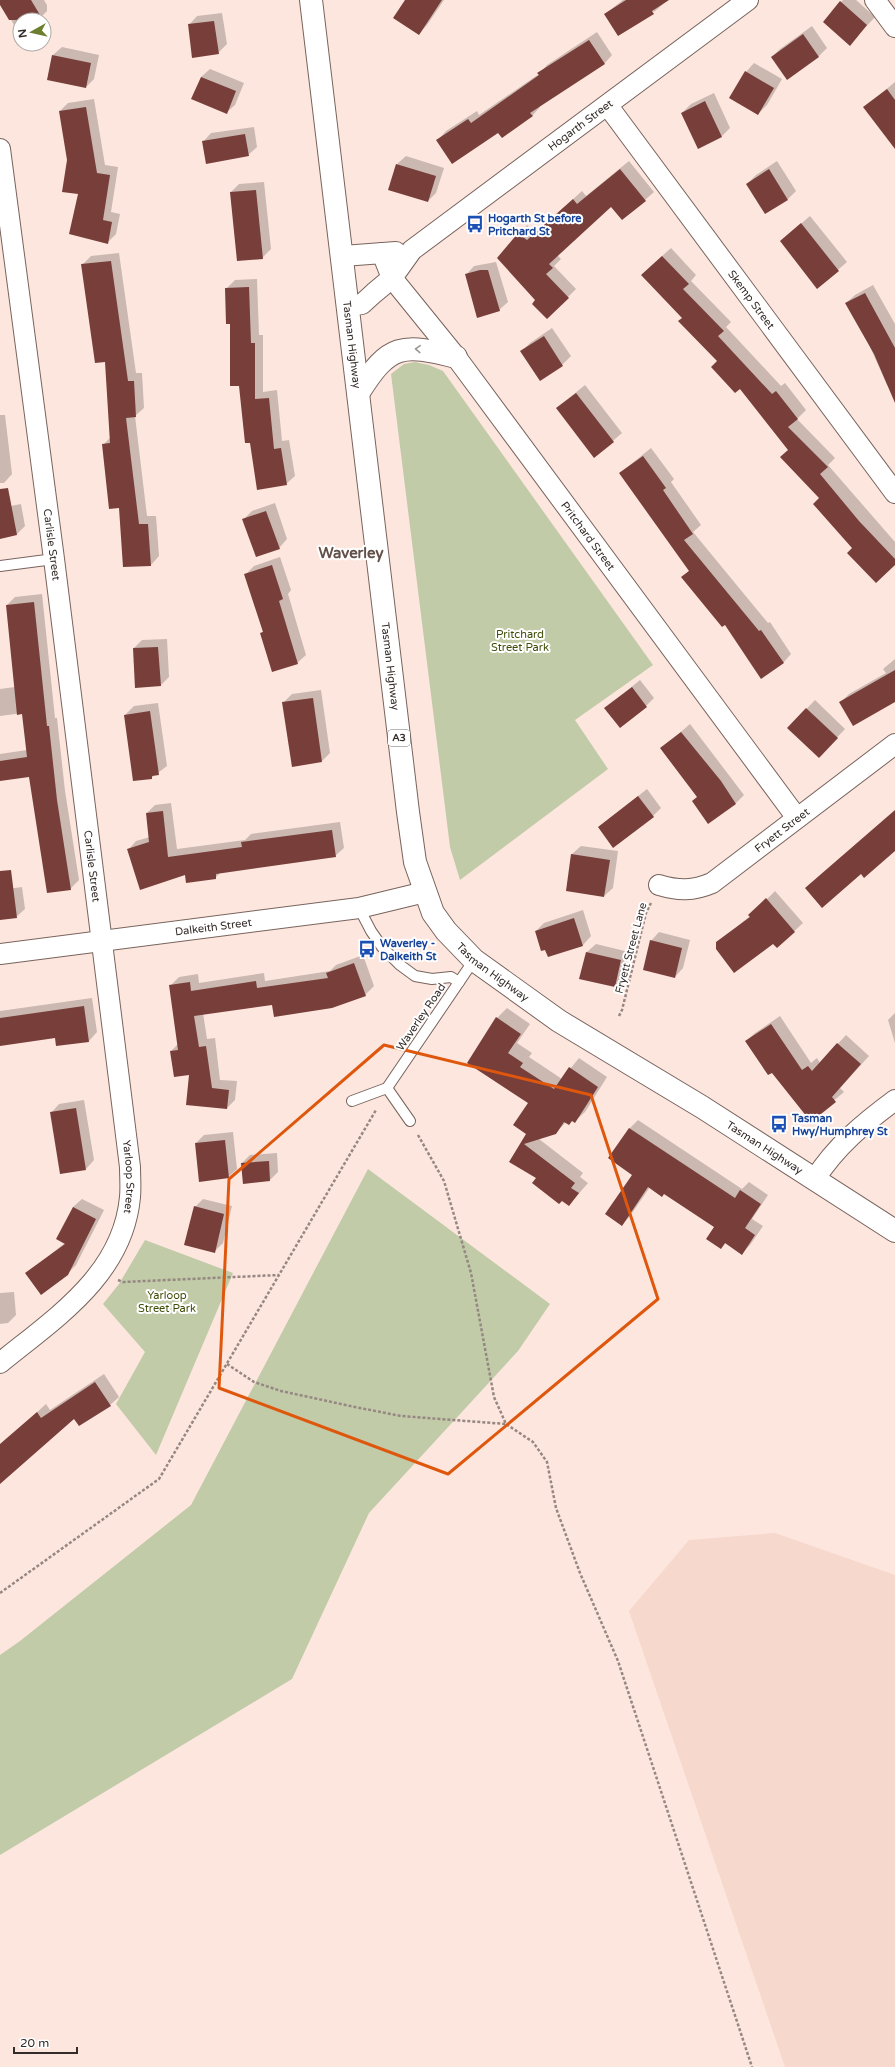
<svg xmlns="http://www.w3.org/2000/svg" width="895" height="2067" viewBox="0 0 895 2067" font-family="'Varela Round',sans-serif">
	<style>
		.built { fill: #f7d8cd }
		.green { fill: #c1cba8 }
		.shadow { fill: #0003 }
		.building { fill: #773e3a }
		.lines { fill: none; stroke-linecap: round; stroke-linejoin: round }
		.lane-casing { stroke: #78645d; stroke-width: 12 }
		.street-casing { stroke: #78645d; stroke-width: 22 }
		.highway-casing { stroke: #78645d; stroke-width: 24 }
		.path { stroke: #968782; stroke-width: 2.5; stroke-dasharray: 3 2; stroke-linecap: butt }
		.lane { stroke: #fff; stroke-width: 10 }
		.street { stroke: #fff; stroke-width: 20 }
		.highway { stroke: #fff; stroke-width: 22 }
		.oneway { stroke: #9a9694 }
		.marked { fill: none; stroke: #df570d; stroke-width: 3; stroke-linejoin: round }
		.labels { text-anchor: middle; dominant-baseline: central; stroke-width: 4; stroke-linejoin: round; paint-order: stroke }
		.shield { fill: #fff; stroke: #716b69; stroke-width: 1 }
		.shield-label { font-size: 10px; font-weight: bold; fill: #342c29 }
		.street-label { font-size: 11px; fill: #342c29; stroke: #fff }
		.transit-label { font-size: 11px; font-weight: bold; fill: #164399; stroke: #fff; text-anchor: start }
		.park-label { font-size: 11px; fill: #3f4c07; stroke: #fff }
		.district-label { font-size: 15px; font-weight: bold; fill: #635049; stroke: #fff }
	</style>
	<rect width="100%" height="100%" fill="#fde6de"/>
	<polygon class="built" points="775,1533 895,1575 895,2067 785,2067 629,1611 689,1540"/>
	<g class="green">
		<polygon points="415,362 429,365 443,371 653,665 575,720 608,769 460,880 450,847 391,374 404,364"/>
		<polygon points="368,1169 550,1304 518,1351 369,1513 292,1679 0,1855 0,1655 20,1641 191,1505"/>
		<polygon points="145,1240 233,1273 156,1455 116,1404 145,1352 103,1304 119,1284"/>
	</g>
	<g class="shadow">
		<polygon points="0,0 44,0 47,5 47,11 38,20 20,20 20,31 18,32"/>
		<polygon points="406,0 444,0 427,25 419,34"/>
		<polygon points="623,0 668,0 654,12 650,6 653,13 605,14"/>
		<polygon points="843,0 856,0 875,17 850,44 841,2"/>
		<polygon points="222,13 227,44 218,53 189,25 197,16"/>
		<polygon points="812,26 827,48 819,56 788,79 772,57 780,49"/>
		<polygon points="597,32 612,55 604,64 539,106 540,107 532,116 498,132 438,140 446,131 477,111 479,115 539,74 547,65"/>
		<polygon points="62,47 99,55 94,79 86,87 53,55"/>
		<polygon points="754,63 782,79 767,105 758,114 746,72"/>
		<polygon points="210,69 244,83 235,105 226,113 201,77"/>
		<polygon points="895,82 895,138 865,107"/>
		<polygon points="714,93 730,128 722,136 699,148 682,113 691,104"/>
		<polygon points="94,99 105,165 118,167 111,212 120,214 116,234 107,243 79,194 68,160 60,111 68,103"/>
		<polygon points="254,127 257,147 248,155 203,142 211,133"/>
		<polygon points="406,156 444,168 436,193 428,201 397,164"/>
		<polygon points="629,161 654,192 645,200 612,205 557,255 561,259 554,266 576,289 547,318 537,300 499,258 527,225 536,233 582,191 586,196"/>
		<polygon points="777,161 796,191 788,199 766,213 747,184 756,175"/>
		<polygon points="264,182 271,249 262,258 231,192 239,184"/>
		<polygon points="810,216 847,262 818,287 781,241"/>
		<polygon points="671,248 696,275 691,281 731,322 726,327 781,386 785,383 806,410 797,419 835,458 828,465 895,542 895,563 853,548 789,450 683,318 651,266"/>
		<polygon points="119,253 136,373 142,373 144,408 135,416 147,516 156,516 159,556 151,565 120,507 103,445 111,437 106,361 82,265 91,256"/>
		<polygon points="496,262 508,302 499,310 466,275 474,266"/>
		<polygon points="257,279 259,335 263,335 263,392 277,390 282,441 289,440 295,476 286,484 240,385 231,323 226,289 235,280"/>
		<polygon points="873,285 895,324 895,391 887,385 867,340 846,303 855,295"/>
		<polygon points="552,328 571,356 562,365 540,380 522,351 530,343"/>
		<polygon points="585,385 622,433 594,457 557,408"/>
		<polygon points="0,415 5,415 12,474 4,483 0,483"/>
		<polygon points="651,448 674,479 671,482 701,525 693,532 768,623 770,622 791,654 783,663 725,623 682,577 690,570 620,473"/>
		<polygon points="275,503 287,539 279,548 244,519 252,511"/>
		<polygon points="21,504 25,526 17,534 0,538 0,508"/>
		<polygon points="280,557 291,590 288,594 306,655 297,663 261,633 264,631 245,575 254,566"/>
		<polygon points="42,594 55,718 57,718 65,791 79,880 70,889 30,776 0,780 0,754 27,750 23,713 0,716 0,689 15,687 7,605 15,597"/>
		<polygon points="167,639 169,677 160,686 134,648 142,640"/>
		<polygon points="895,659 895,694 841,702 849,694 886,673 883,669"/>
		<polygon points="640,680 654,698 646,706 606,708"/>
		<polygon points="321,690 330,753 322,761 283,703 292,694"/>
		<polygon points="815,700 845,729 827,748 788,728"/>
		<polygon points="158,703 167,766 151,778 125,715 134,706"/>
		<polygon points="690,724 744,795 736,803 708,822 698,797 661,749"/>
		<polygon points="647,789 661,808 653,816 599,827"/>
		<polygon points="171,803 177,849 245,840 251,834 340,822 344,848 335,856 221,872 215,878 186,874 128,850 136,841 150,837 147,813 155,805"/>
		<polygon points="581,846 618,851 613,888 604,896 572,854"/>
		<polygon points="22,887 25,909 16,917 0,919 0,890"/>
		<polygon points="775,891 803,923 777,947 773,942 717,943 750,916"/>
		<polygon points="583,910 591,936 583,945 548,956 536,931 544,923"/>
		<polygon points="659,932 690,940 683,968 675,977 651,941"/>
		<polygon points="596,944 629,952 623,978 615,986 581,978 587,952"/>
		<polygon points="363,955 374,986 365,995 273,1004 203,1013 207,1039 215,1038 220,1080 237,1081 235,1100 227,1108 190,1074 171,1051 178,1044 170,986 179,977 198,974 199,983 264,973 265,981 330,971 336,965"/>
		<polygon points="92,998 97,1032 89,1041 57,1045 56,1037 0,1045 0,1011"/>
		<polygon points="507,1008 530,1024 517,1043 532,1053 529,1057 562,1079 579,1058 607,1077 585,1112 575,1121 573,1120 566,1122 556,1133 539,1139 583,1173 580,1177 588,1183 569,1205 537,1178 510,1161 527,1133 529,1103 468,1063 497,1018"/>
		<polygon points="895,1013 895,1043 888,1020"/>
		<polygon points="780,1016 811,1063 817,1058 820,1063 846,1035 869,1056 840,1088 844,1092 811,1120 746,1041 755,1033"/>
		<polygon points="84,1100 94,1160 86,1169 51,1113 59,1104"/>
		<polygon points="638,1120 742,1189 749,1182 768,1195 752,1219 763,1226 750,1245 742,1253 726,1243 721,1248 715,1227 664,1193 650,1187 630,1216 622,1225 634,1174 629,1129"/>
		<polygon points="233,1132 237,1169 228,1177 196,1143 204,1135"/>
		<polygon points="277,1153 278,1172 270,1180 242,1163 250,1155"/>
		<polygon points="82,1199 104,1210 76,1265 67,1274 27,1273 65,1243 73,1207"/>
		<polygon points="203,1199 232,1206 223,1243 214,1252 195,1207"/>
		<polygon points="14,1292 16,1315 8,1323 0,1324 0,1293"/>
		<polygon points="104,1374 119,1397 110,1405 75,1417 0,1481 0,1446 46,1404 50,1410"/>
	</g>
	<g class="building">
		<polygon points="0,0 31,0 43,20 9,20 0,5"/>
		<polygon points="405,0 442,0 419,35 393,18"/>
		<polygon points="626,0 669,0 652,11 654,14 618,36 604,14"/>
		<polygon points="840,1 867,25 850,46 823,22"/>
		<polygon points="214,21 219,54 192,58 188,24"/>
		<polygon points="803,34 819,57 787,80 771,57"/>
		<polygon points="589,40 605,64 530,113 533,116 502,138 498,133 452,164 436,140 468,119 471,123 539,75 537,73"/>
		<polygon points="52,55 91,63 86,88 47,80"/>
		<polygon points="745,71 774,88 758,115 729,98"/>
		<polygon points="201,77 236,91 227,114 191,99"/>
		<polygon points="887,89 895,100 895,149 863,107"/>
		<polygon points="705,101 722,137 698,149 681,113"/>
		<polygon points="86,107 97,173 110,175 103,220 112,222 108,244 69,234 78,194 62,192 67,160 59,111"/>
		<polygon points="245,134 249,156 206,164 202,141"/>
		<polygon points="396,164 436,176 428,202 388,190"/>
		<polygon points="620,169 646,201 622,220 611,207 549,264 553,268 546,274 569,298 547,319 532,304 535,300 497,258 518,233 527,240 573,199 577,204"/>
		<polygon points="769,169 788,200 765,214 746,184"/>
		<polygon points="256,190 263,259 237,261 230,192"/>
		<polygon points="801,223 839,271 817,289 780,241"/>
		<polygon points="662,256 689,284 683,289 724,331 718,336 772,394 776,391 798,419 788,427 828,467 820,474 859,521 895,559 895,565 876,583 847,553 852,548 813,504 819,498 780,457 788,450 740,389 735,393 711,367 717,361 678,321 682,318 641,275"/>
		<polygon points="111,261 128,381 134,381 136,417 126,418 139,524 148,524 151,566 123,567 119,508 109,509 102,444 110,443 105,362 95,363 81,264"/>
		<polygon points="480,270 488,270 500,311 477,318 465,274"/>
		<polygon points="249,287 251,343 255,343 255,399 269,398 274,449 281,448 287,485 257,490 250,443 245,443 239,386 230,386 230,324 226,324 225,288"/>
		<polygon points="865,293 895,348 895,403 874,354 845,303"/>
		<polygon points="544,336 563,366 540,381 520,351"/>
		<polygon points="576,393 614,442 594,458 556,408"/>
		<polygon points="643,456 666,488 663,490 693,534 684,540 759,631 761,630 784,663 761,679 725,625 722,627 681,577 689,571 619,473"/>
		<polygon points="8,488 17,535 0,539 0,489"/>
		<polygon points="266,511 280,549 256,557 242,519"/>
		<polygon points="272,565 283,599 279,601 298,664 272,672 260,633 263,632 244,574"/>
		<polygon points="34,602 47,726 49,726 57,800 71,890 47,893 29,777 0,781 0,761 27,757 22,714 17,715 6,605"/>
		<polygon points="158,647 161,686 135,688 133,648"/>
		<polygon points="895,670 895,702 853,726 839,702"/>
		<polygon points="632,687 647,707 620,728 604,708"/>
		<polygon points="313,698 322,762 292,767 282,702"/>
		<polygon points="806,708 838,738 819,758 787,728"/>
		<polygon points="150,711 159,775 152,776 152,779 133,781 124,715"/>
		<polygon points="681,732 721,781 736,804 708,824 692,801 697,797 660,748"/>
		<polygon points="638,796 654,817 613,848 598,827"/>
		<polygon points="895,810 895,851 864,878 861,874 822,908 805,888"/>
		<polygon points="163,811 168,857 242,847 241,842 332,830 336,857 216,874 216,879 186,883 185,875 140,890 127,849 149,842 146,813"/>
		<polygon points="571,854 610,860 604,897 566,891"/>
		<polygon points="11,870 17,918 0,920 0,871"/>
		<polygon points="766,898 795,932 777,948 773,944 734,973 716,949 716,942 750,917 748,915"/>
		<polygon points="574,918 583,946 548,957 545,950 541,951 535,931"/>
		<polygon points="650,940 682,948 675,978 643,970"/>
		<polygon points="586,952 621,960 615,987 579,979"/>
		<polygon points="354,963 366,996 332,1008 274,1017 272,1005 194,1016 199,1047 206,1046 212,1088 229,1090 227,1109 186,1105 189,1075 174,1077 170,1051 178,1050 169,985 190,982 191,991 256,981 257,988 328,978 326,973"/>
		<polygon points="84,1006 89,1042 56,1046 55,1038 0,1046 0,1018"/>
		<polygon points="496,1017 521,1034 508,1053 523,1063 520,1067 554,1089 569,1067 598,1087 575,1123 572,1121 569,1125 564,1122 556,1134 524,1144 575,1183 571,1188 579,1193 569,1206 562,1201 559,1204 532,1183 536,1178 509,1162 526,1134 513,1125 528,1103 467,1063"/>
		<polygon points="771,1024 802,1070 808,1066 812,1071 837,1043 861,1064 832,1097 836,1102 811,1122 772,1073 768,1075 745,1041"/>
		<polygon points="76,1108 86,1170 60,1174 50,1112"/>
		<polygon points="629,1128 735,1198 740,1190 761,1204 745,1228 755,1235 742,1255 725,1243 721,1249 706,1239 714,1227 664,1194 662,1197 648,1187 622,1226 605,1214 632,1175 608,1158"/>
		<polygon points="225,1140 229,1178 199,1182 195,1143"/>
		<polygon points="269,1161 270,1181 243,1184 241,1163"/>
		<polygon points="194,1206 224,1214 215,1253 184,1245"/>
		<polygon points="73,1207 96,1219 68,1275 41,1295 25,1273 65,1244 56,1239"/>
		<polygon points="95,1382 111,1406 79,1426 74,1419 0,1484 0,1444 37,1412 41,1418"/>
	</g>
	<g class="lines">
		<g class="lane-casing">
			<g id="lane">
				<polyline points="0,566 54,559"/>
				<polyline points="359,908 371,931 382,947 400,965 415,976 432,979 451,977 459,982"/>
				<polyline points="387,1088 410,1121"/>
				<polyline points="352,1101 387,1088 474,960"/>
			</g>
		</g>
		<g class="street-casing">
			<g id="street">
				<polyline points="875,0 895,27"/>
				<path id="s1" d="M 608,106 L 895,493"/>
				<path id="s2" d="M 0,149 L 54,559 L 130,1167 C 130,1177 131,1187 130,1197 C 123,1275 55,1318 0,1363"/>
				<path id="s3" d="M 382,253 L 392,278 L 456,357 L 797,818"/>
				<polyline points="343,256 396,252"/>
				<path id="s4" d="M 349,306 L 362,304 L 374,293 L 392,278 L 412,250 L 748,0"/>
				<path id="s5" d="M 659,885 C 679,891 693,891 712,883 L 895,744"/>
				<path id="s6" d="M 0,954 L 359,908 L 425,892"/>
				<path d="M 815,1179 C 836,1146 864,1123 895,1100"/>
			</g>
		</g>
		<g class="highway-casing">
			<g id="highway">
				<path id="s7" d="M 311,0 L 408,812 L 415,862 L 433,913 L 446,931 L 474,960 L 559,1021 L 702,1107 L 895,1231"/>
				<path d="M 359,392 C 389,344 402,343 456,357"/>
			</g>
		</g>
		<g class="path">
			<polyline points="619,1016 622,1010 646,913 651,903"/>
			<polyline points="418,1135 444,1181 471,1273 494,1397 506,1424 533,1442 547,1462 556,1508 580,1573 618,1661 752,2067"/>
			<polyline points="118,1280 123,1282 279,1275"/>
			<polyline points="227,1364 254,1382 281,1391 355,1407 401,1416 506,1424"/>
			<polyline points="0,1593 159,1479 376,1110"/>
		</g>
		<use href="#lane" class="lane"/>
		<use href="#street" class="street"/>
		<use href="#highway" class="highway"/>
	</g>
	<defs><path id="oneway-chevron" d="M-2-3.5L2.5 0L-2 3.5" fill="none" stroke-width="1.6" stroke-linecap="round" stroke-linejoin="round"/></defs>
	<use class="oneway" href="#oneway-chevron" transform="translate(418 349) rotate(-177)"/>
	<path class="marked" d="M 384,1045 L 591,1095 L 658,1299 L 448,1474 L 219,1388 L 229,1179 Z"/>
	<defs>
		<g id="bus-bare" transform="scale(1.38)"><path d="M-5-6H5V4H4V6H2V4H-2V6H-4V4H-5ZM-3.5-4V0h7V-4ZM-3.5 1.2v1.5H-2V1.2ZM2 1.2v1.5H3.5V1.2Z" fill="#1a4fb4" stroke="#fff" stroke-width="2.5" paint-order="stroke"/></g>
	</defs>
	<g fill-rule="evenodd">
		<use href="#bus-bare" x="475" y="224"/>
		<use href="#bus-bare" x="367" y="949"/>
		<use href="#bus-bare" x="779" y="1124"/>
	</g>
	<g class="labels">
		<rect class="shield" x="388" y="730" width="22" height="16" rx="3"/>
		<g class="shield-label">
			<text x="399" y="738">A3</text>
		</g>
		<g class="street-label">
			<text stroke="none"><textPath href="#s4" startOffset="297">Hogarth Street</textPath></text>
			<text stroke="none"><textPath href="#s1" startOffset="241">Skemp Street</textPath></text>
			<text stroke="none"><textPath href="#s7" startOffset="347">Tasman Highway</textPath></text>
			<text stroke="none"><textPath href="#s3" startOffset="351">Pritchard Street</textPath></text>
			<text stroke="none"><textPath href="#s2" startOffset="399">Carlisle Street</textPath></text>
			<text stroke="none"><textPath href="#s7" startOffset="671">Tasman Highway</textPath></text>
			<text stroke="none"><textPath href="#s5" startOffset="142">Fryett Street</textPath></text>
			<text stroke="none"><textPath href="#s2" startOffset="723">Carlisle Street</textPath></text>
			<text stroke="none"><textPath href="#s6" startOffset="215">Dalkeith Street</textPath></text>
			<text transform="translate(631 948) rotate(-75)">Fryett Street Lane</text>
			<text stroke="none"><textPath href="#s7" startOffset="1007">Tasman Highway</textPath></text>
			<text transform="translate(421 1017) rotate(-56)">Waverley Road</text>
			<text stroke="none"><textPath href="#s7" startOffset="1331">Tasman Highway</textPath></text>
			<text stroke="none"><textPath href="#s2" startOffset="1036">Yarloop Street</textPath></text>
		</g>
		<g class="transit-label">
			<text x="488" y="218">Hogarth St before<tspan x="488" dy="13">Pritchard St</tspan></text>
			<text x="380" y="943">Waverley -<tspan x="380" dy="13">Dalkeith St</tspan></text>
			<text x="792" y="1118">Tasman<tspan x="792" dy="13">Hwy/Humphrey St</tspan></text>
		</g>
		<g class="park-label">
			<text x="520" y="634">Pritchard<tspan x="520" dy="13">Street Park</tspan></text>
			<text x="167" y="1295">Yarloop<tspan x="167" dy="13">Street Park</tspan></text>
		</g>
		<g class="district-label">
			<text x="351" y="553">Waverley</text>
		</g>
	</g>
	<g transform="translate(32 32) rotate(262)"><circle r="19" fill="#ffffff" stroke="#aeaba9"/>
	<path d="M0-3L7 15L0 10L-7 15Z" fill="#6b7f2f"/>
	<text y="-6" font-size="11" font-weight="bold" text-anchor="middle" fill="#342c29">N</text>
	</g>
	<path d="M14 2047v6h63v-6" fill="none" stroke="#342c29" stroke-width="2"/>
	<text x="20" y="2047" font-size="12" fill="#342c29" stroke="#ffffff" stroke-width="3" paint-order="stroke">20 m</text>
</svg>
